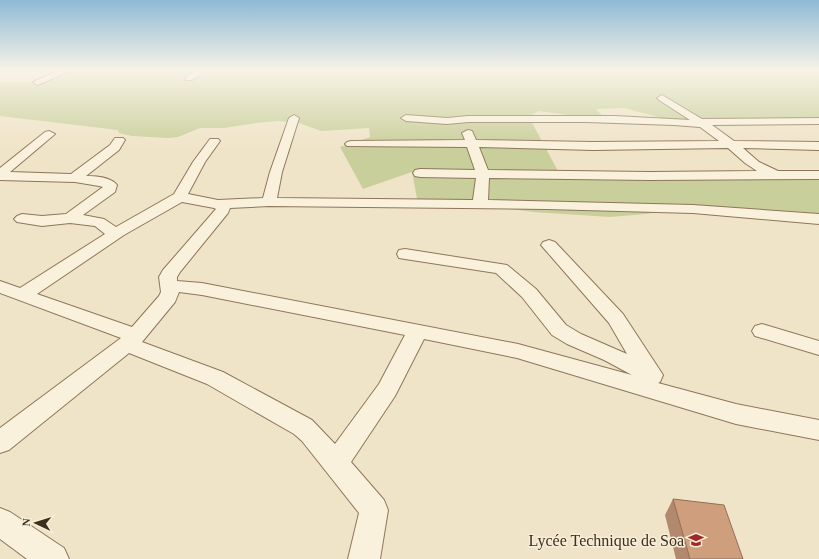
<svg xmlns="http://www.w3.org/2000/svg" width="819" height="559" viewBox="0 0 819 559" font-family="Georgia,serif">
	<style>
		.green { fill: #c9cf9b }
		.lines { fill: none; stroke-linecap: round; stroke-linejoin: round }
		.minor-casing { stroke: #8d765c; stroke-width: 2 }
		.minor { fill: #faf1dc; fill-rule: evenodd }
		.wall { fill: #b2896c }
		.building { fill: #cf9f7d; stroke: #916f58 }
		.labels { text-anchor: middle; dominant-baseline: central; stroke-width: 3; stroke-linejoin: round; paint-order: stroke }
		.near-poi-label { font-size: 16px; fill: #3d2e20; stroke: #f7eed8; text-anchor: end }
	</style>
	<rect width="100%" height="100%" fill="#f0e4c8"/>
	<polygon class="green" points="67,70 819,70 819,120 728,119 669,120 624,108 596,109 606,120 538,111 529,117 559,173 819,175 819,221 678,209 646,214 610,217 533,212 446,200 425,207 418,204 412,172 363,189 340,147 370,137 369,128 321,131 299,123 278,121 256,123 224,128 200,128 178,137 168,138 132,136 119,133 118,130 0,116 0,82 37,82"/>
	<g class="lines">
		<g class="minor-casing">
			<g id="minor">
				<polygon points="59,70 72,70 40,84 37,85 33,82"/>
				<polygon points="196,70 207,70 192,80 186,80 185,78"/>
				<path d="M 662,95 L 702,119 L 819,118 L 819,124 L 712,125 L 734,141 L 819,142 L 819,150 L 743,148 L 759,162 L 778,171 L 819,171 L 819,179 L 650,180 L 489,178 L 488,200 L 693,205 L 819,214 L 819,224 L 693,213 L 546,209 L 269,206 L 230,208 L 228,213 L 180,272 L 177,277 L 177,281 L 202,283 L 518,344 L 632,375 L 604,360 L 567,344 L 552,335 L 522,297 L 496,273 L 405,259 L 399,258 L 397,254 L 399,250 L 405,249 L 507,265 L 536,289 L 566,325 L 581,334 L 627,354 L 609,323 L 541,245 L 543,242 L 549,240 L 555,242 L 623,314 L 663,375 L 660,382 L 658,383 L 736,404 L 819,420 L 819,440 L 736,424 L 517,358 L 424,339 L 395,396 L 351,462 L 384,500 L 388,510 L 380,559 L 348,559 L 359,513 L 302,441 L 294,434 L 207,384 L 129,353 L 9,450 L 0,453 L 0,428 L 121,338 L 0,293 L 0,281 L 20,288 L 105,234 L 95,226 L 70,223 L 42,226 L 17,222 L 14,219 L 17,216 L 22,214 L 42,216 L 66,214 L 103,187 L 99,186 L 75,182 L 0,180 L 0,168 L 45,132 L 49,131 L 55,134 L 10,172 L 71,174 L 110,145 L 115,138 L 123,138 L 125,140 L 119,150 L 86,176 C 95,176 111,177 117,185 L 115,192 L 83,215 L 104,219 L 116,227 L 174,194 L 193,162 L 210,139 L 218,139 L 220,141 L 205,162 L 188,194 L 218,200 L 263,198 L 270,172 L 289,118 L 294,115 L 299,118 L 282,172 L 277,198 L 473,200 L 476,178 L 420,177 L 415,176 L 413,173 L 415,170 L 420,169 L 475,170 L 467,147 L 347,146 L 345,144 L 347,142 L 351,141 L 465,140 L 462,133 L 468,130 L 472,131 L 476,140 L 593,142 L 719,141 L 700,127 L 674,125 L 586,122 L 468,122 L 447,124 L 406,121 L 401,118 L 406,115 L 447,118 L 468,116 L 615,116 L 690,120 L 659,100 L 657,98 ZM 479,147 L 593,150 L 728,148 L 745,163 L 757,171 L 650,172 L 488,170 ZM 182,202 L 214,208 L 216,209 L 163,270 L 159,277 L 161,292 L 159,296 L 132,327 L 37,294 L 124,235 ZM 179,292 L 202,295 L 405,335 L 379,384 L 335,444 L 312,420 L 223,372 L 142,342 L 175,302 Z"/>
				<polygon points="762,324 819,341 819,355 755,336 752,331 755,326"/>
				<polygon points="0,508 10,512 64,548 69,559 27,559 0,539"/>
			</g>
		</g>
		<use href="#minor" class="minor"/>
	</g>
	<polygon class="wall" points="673,499 743,559 676,559 665,515"/>
	<polygon class="building" points="673,499 724,505 743,559 690,559"/>
	<linearGradient id="sky" x2="0" y2="1"><stop stop-color="#8fbad6"/><stop offset="0.47" stop-color="#f8f3e6"/><stop offset="1" stop-color="#f8f3e6" stop-opacity="0"/></linearGradient>
	<rect width="819" height="149" fill="url(#sky)"/>
	<defs>
		<g id="school-bare" transform="scale(1.2)"><path d="M0-5L7-2L0 1L-7-2ZM-4 1L0 2.5L4 1V4Q0 6-4 4Z" fill="#9e2a2b" stroke="#f7eed8" stroke-width="2.5" paint-order="stroke"/></g>
	</defs>
	<g fill-rule="evenodd">
		<use href="#school-bare" x="696" y="540"/>
	</g>
	<g class="labels">
		<g class="near-poi-label">
			<text x="684" y="540">Lycée Technique de Soa</text>
		</g>
	</g>
	<g transform="translate(36 523) rotate(274)" stroke="#f7eed8" stroke-width="3" paint-order="stroke">
	<path d="M0-3L7 15L0 10L-7 15Z" fill="#3d2e20"/>
	<text y="-6" font-size="11" font-weight="bold" text-anchor="middle" fill="#3d2e20">N</text>
	</g>
</svg>
